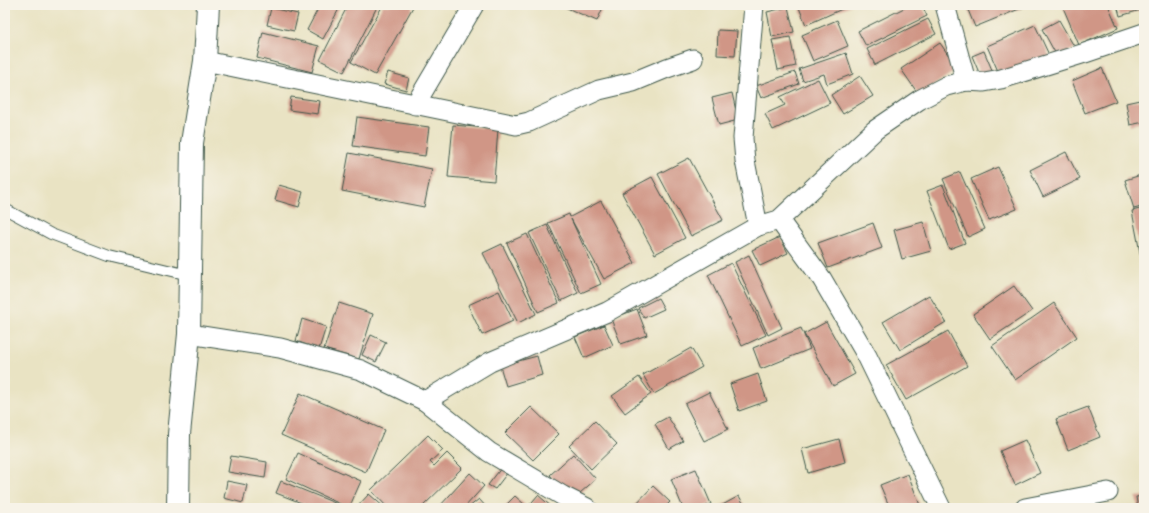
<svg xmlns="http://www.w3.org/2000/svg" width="1149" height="513" viewBox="0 0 1149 513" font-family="Delius,sans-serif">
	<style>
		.building { fill: #d09686 }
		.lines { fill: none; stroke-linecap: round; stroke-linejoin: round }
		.service-casing { stroke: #3d5649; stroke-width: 12 }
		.minor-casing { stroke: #3d5649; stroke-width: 21 }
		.tertiary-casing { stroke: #3d5649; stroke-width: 24 }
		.service { stroke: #fff; stroke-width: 10 }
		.minor { stroke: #fff; stroke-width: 19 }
		.tertiary { stroke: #fff; stroke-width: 22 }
	</style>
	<rect width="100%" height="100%" fill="#f7f3e8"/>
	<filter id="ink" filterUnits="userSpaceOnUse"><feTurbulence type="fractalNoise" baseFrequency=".025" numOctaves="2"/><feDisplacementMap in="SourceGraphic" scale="8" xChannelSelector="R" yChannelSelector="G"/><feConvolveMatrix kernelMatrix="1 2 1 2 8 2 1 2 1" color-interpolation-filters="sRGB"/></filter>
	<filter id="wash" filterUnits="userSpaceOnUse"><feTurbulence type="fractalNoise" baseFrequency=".012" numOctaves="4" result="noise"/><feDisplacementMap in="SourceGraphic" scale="16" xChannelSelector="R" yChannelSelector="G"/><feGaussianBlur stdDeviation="0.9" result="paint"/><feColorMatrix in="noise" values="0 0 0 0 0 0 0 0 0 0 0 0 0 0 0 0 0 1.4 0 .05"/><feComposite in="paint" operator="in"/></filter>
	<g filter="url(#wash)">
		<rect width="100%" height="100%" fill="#e9e3c3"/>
		<g id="blocks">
			<g class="building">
				<polygon points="298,5 317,5 314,11"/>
				<polygon points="320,5 341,5 323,39 307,30"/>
				<polygon points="348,5 378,5 344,72 320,60"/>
				<polygon points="383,5 414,5 375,75 351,62"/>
				<polygon points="560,5 604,5 597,21"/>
				<polygon points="798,5 851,5 806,25"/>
				<polygon points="910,5 922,5 927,16 866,46 858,31"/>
				<polygon points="966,5 1029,5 975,27"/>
				<polygon points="1062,5 1108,5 1118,28 1079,45"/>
				<polygon points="1117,5 1144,5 1144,9 1120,16"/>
				<polygon points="788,7 794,32 772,37 767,12"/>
				<polygon points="271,8 298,14 294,31 267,25"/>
				<polygon points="928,19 936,34 875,65 867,49"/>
				<polygon points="837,20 848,46 813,61 802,35"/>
				<polygon points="1059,20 1075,48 1058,58 1042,29"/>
				<polygon points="1035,25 1050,57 1001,78 987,46"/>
				<polygon points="718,30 737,31 735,56 717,55"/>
				<polygon points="263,32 319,46 312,72 257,58"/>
				<polygon points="790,37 796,66 778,70 772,40"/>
				<polygon points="940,43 958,69 919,95 901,69"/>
				<polygon points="984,51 995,77 983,82 972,56"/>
				<polygon points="846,53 853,74 827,84 824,74 803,81 799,69"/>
				<polygon points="1102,68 1116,101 1085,113 1072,81"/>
				<polygon points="388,72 409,78 406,90 384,84"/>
				<polygon points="795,72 799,84 761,98 756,86"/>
				<polygon points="860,76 873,96 843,114 831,95"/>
				<polygon points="818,79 830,103 773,130 765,114 785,105 780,97"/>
				<polygon points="732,93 738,120 719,125 712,98"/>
				<polygon points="291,97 320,101 318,114 289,110"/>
				<polygon points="1144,99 1144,122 1130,125 1126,103"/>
				<polygon points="357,117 429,127 425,156 353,146"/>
				<polygon points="453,125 498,129 494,181 448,177"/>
				<polygon points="1066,152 1080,179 1043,197 1030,170"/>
				<polygon points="349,153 432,169 424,207 342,191"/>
				<polygon points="689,158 723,220 691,236 658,174"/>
				<polygon points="998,167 1017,209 989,220 971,179"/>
				<polygon points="960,172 985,229 968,237 943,179"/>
				<polygon points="1144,174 1144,206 1134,209 1125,180"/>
				<polygon points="652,177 685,238 655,254 622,193"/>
				<polygon points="279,185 303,192 299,207 275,200"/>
				<polygon points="943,185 965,243 949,249 927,191"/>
				<polygon points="601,201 635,263 604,279 571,219 601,284 581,293 548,223 569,214 570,217"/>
				<polygon points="1144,208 1144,262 1142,263 1132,211"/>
				<polygon points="923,222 931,251 902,259 894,230"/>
				<polygon points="873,223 882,248 828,268 818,243"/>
				<polygon points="547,225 578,293 561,301 529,233"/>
				<polygon points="527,234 559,303 538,312 507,243"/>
				<polygon points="780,237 788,253 760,266 752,250"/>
				<polygon points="502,244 536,314 518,323 483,253"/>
				<polygon points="749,255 782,328 768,335 735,262"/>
				<polygon points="731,263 766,335 742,346 708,275"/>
				<polygon points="1014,286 1032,311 990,339 973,314"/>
				<polygon points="499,291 513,321 482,335 468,305"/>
				<polygon points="929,295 946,322 900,350 883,322"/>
				<polygon points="658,298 664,309 644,318 638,308"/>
				<polygon points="339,303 373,314 359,359 324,349"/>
				<polygon points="1054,303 1077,337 1015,380 992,346"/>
				<polygon points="637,309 647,335 621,344 611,319"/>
				<polygon points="302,319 326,327 319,349 296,341"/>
				<polygon points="826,322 855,374 833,386 804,334"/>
				<polygon points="604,325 613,345 584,358 575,337"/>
				<polygon points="801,328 810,349 761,369 753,348"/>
				<polygon points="948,331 967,366 906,400 886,365"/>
				<polygon points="371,335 386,342 376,362 362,355"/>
				<polygon points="691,348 702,367 654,394 643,375"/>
				<polygon points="537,356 542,375 506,386 500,366"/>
				<polygon points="758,374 767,401 739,411 730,384"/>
				<polygon points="639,377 651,394 625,413 612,396"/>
				<polygon points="709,392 728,429 704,441 685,404"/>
				<polygon points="300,393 384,430 366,472 281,435"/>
				<polygon points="531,407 559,434 533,460 505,433"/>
				<polygon points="1088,407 1100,437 1068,450 1056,419"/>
				<polygon points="668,417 683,441 669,449 655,424"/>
				<polygon points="595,421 617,444 591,469 569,446"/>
				<polygon points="428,435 443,450 430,462 434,466 447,453 462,468 421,508 388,508 371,490"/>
				<polygon points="839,439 845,462 808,473 802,449"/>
				<polygon points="1025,440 1040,473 1015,485 1000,451"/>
				<polygon points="298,453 361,481 349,508 286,479"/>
				<polygon points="573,454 596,479 572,500 550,475"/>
				<polygon points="231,456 267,462 265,478 228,472"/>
				<polygon points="502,467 508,472 495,489 488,485"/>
				<polygon points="696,469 711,504 702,508 683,508 671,479"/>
				<polygon points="470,473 484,486 464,508 440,508 439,507"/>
				<polygon points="908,474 921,508 890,508 880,485"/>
				<polygon points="227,481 247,485 243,503 224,498"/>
				<polygon points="281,481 347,508 314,508 276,493"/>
				<polygon points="653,486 670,502 664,508 632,508"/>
				<polygon points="369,494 385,508 356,508"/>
				<polygon points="538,495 553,508 527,508"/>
				<polygon points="515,496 525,505 523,508 503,508"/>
				<polygon points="739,496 746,508 717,508"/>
				<polygon points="1144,496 1144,508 1138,508 1136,497"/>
				<polygon points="479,499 487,508 468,508"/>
			</g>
		</g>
	</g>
	<g filter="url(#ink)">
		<use href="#blocks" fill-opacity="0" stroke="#3d5649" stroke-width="1"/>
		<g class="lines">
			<g class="service-casing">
				<polyline id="service" points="5,209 51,234 109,256 189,275"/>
			</g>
			<g class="minor-casing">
				<g id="minor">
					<polyline points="754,5 743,138 745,161 758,226"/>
					<polyline points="945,5 966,81"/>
					<polyline points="205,61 516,125 529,122 599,90 633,82 667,68 693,59"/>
					<polyline points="415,105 474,5"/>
					<polyline points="779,220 822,279 867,356 941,508"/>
					<polyline points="189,334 280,348 361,370 425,401 489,452 563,496 587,508"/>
					<polyline points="425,401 490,362 607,312 758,226 779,220 875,130 919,100 946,86 966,81 984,82 1001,79 1085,53 1144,33"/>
					<polyline points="1025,508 1108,492"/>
				</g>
			</g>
			<g class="tertiary-casing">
				<polyline id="tertiary" points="178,508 179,434 189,334 192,143 205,61 208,5"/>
			</g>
			<use href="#service" class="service"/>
			<use href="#minor" class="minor"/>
			<use href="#tertiary" class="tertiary"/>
		</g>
	</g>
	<rect width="1149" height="513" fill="none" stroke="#f7f3e8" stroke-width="20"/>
</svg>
